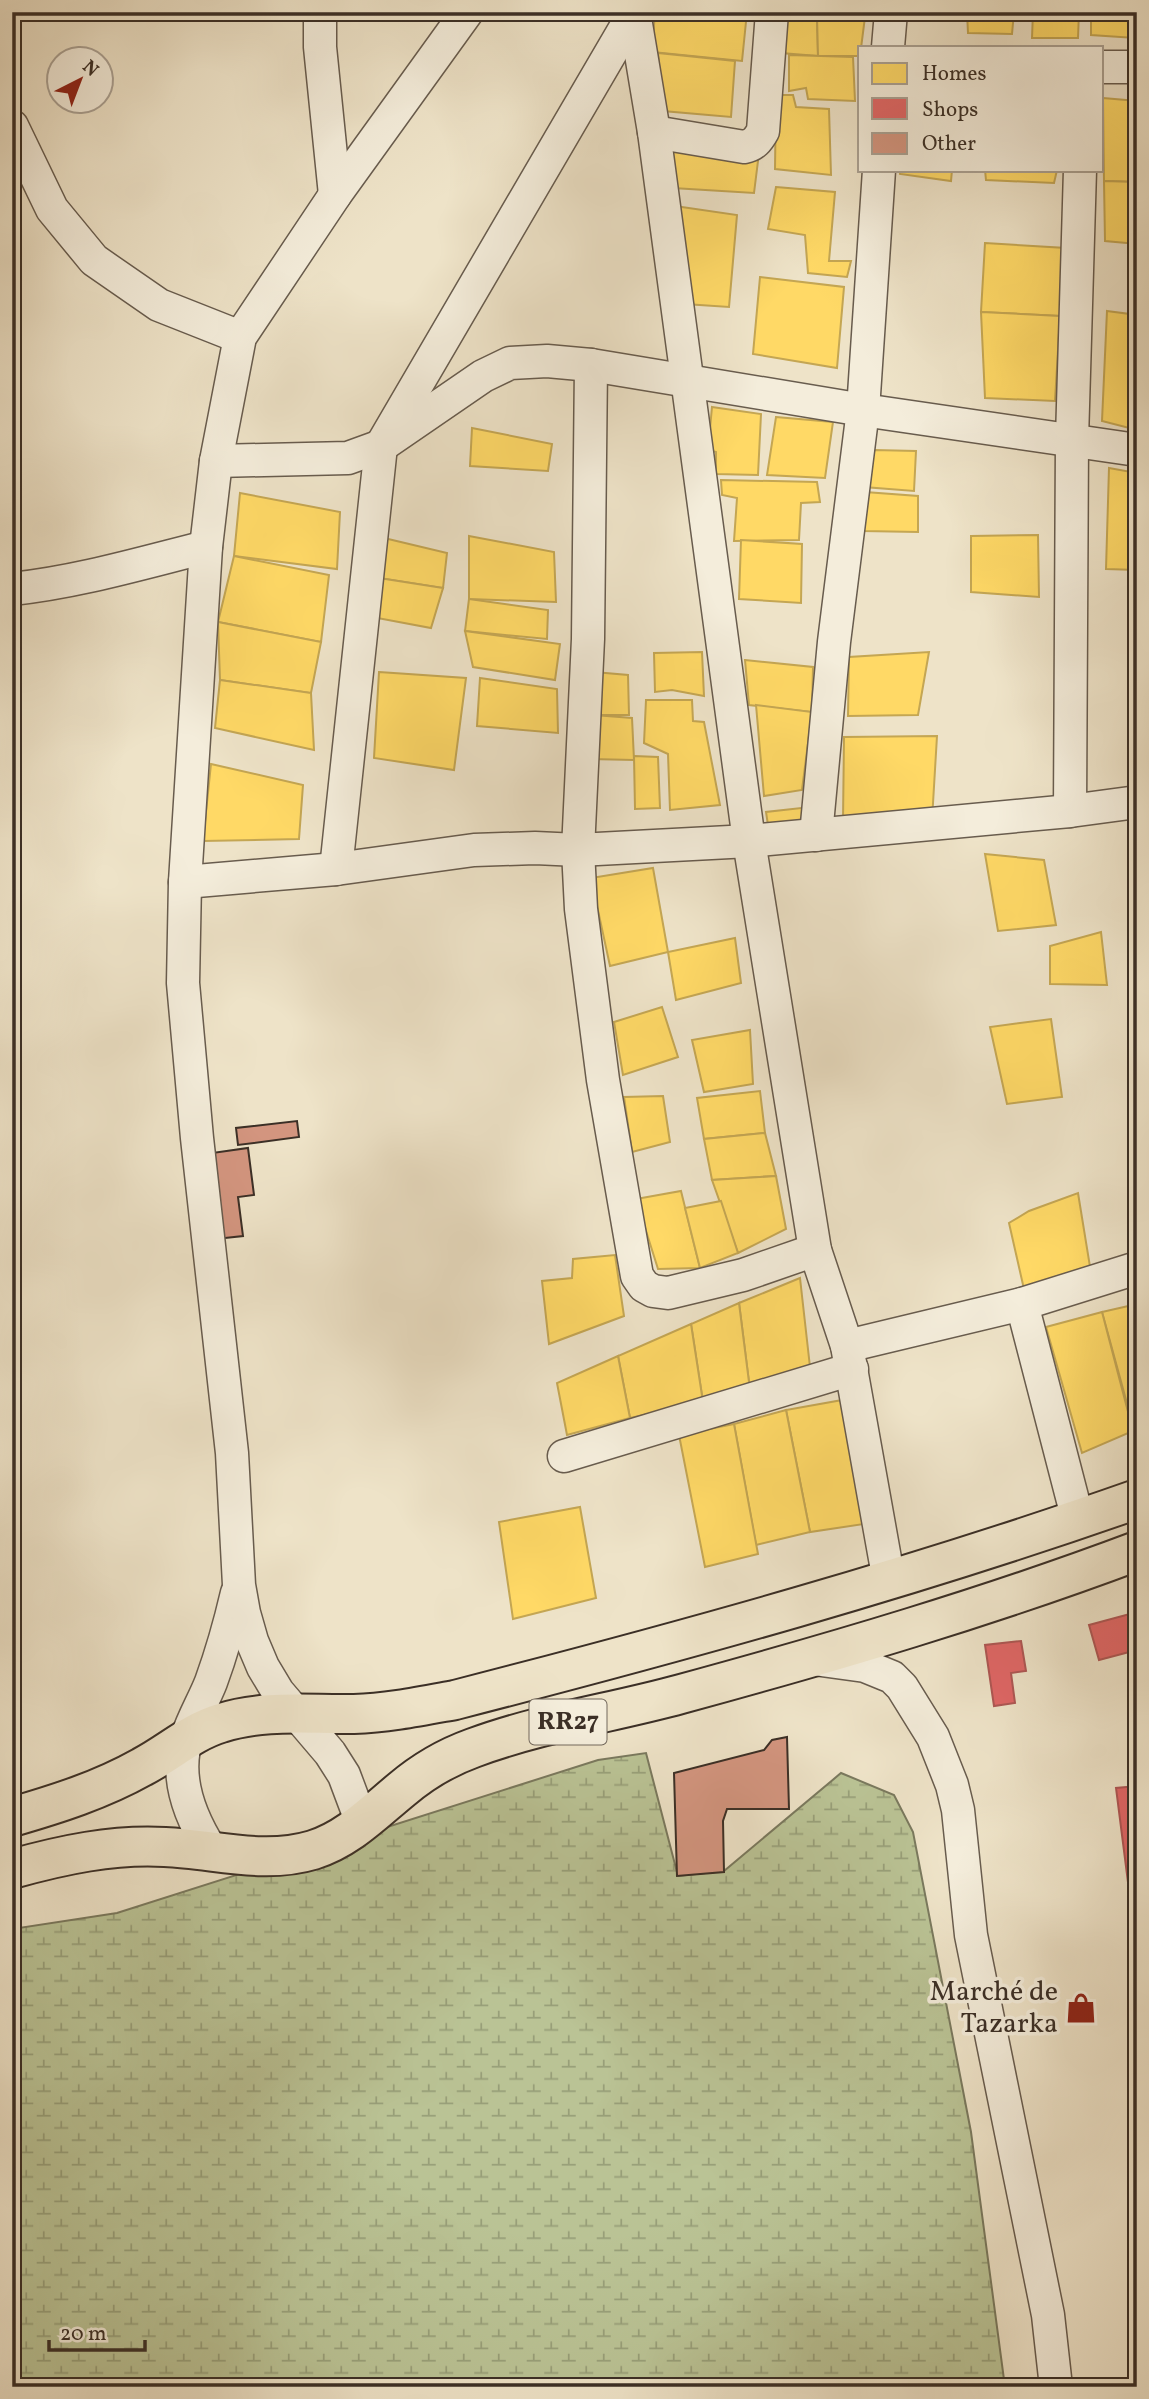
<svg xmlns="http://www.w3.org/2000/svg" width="1149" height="2399" viewBox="0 0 1149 2399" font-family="Vollkorn,serif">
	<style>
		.wetland { fill: url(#wetland-marsh); stroke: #7a795e; stroke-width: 2 }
		.homes { fill: #ffd966; stroke: #c4a653; stroke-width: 2 }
		.shops { fill: #e06666; stroke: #ae5653; stroke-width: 2 }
		.building { fill: #d3957f; stroke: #3b2f26; stroke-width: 2 }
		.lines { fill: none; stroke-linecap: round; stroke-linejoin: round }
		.minor-casing { stroke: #685c4e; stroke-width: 35 }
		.highway-casing { stroke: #3b2f26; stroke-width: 42 }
		.minor { stroke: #f4eddb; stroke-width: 32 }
		.highway { stroke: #eee3c8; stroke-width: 38 }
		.labels { text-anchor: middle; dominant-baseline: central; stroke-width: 7; stroke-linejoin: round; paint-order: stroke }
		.shield { fill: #f4eddb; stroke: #72685c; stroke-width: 2 }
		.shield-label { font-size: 26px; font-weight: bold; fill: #3b2f26 }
		.poi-label { font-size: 28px; fill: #3b2f26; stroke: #f4eddb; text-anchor: end }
	</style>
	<defs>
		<pattern id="wetland-marsh" width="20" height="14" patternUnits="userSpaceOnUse" patternTransform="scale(1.75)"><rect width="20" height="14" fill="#bac395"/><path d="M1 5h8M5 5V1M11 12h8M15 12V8" fill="none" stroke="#989f79"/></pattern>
	</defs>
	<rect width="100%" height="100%" fill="#eee3c8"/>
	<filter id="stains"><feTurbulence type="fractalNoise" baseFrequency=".00286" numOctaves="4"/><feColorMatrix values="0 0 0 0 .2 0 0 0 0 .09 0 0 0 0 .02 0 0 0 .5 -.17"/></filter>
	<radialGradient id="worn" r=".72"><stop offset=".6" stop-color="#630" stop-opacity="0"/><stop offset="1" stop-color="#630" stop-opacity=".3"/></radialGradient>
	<polygon class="wetland" points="646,1753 678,1876 724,1871 841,1773 894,1795 913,1832 971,2132 1005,2387 12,2387 12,1929 117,1913 598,1760"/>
	<g class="homes">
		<polygon points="655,12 747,12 742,61 652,52"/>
		<polygon points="829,12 865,12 865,17"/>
		<polygon points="967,12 1014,12 1012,34 968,33"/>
		<polygon points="1033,12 1079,12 1078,38 1032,38"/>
		<polygon points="1091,12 1134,12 1135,38 1091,35"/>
		<polygon points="782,15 817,16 818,56 781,53"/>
		<polygon points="817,16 865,17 860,56 818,56"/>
		<polygon points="658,53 735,61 731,117 663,111"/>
		<polygon points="789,55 853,57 855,101 808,99 806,88 789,91"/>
		<polygon points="776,95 793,95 796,107 829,109 831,175 775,169"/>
		<polygon points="1103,98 1137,101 1137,182 1104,181"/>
		<polygon points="664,142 759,153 754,193 673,188"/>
		<polygon points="900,170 952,170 951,181 900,174"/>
		<polygon points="985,170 1057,170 1054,183 986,180"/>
		<polygon points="1104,181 1137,182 1137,244 1105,241"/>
		<polygon points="776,187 835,192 829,261 851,261 847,277 808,273 805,235 768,229"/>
		<polygon points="675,206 737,215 729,307 685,304"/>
		<polygon points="985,243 1066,248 1060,316 981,312"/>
		<polygon points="760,277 844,287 837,368 753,354"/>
		<polygon points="1107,311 1137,315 1137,430 1102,421"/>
		<polygon points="981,312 1060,316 1055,401 985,398"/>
		<polygon points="712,407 761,414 758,475 716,474 716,452 708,450"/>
		<polygon points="776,417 833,422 825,478 767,475"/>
		<polygon points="472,428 552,444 548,471 470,466"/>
		<polygon points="874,450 916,451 914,491 864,487"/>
		<polygon points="1109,468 1137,473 1137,570 1106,569"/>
		<polygon points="721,480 817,482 820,502 801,503 799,540 734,541 737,498 722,495"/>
		<polygon points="865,492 918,496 918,532 863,531"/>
		<polygon points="240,493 340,512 337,569 234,556"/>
		<polygon points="1038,535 1039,597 971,592 971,536"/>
		<polygon points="469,536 554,552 556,602 469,599"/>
		<polygon points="384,538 447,553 443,588 379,578"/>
		<polygon points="741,540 802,544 801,603 739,599"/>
		<polygon points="234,556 329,575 321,642 218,622"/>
		<polygon points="379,578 443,588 431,628 372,617"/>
		<polygon points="469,599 548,610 547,639 465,631"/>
		<polygon points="218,622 321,642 311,693 220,680"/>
		<polygon points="465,631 560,644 555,680 473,667"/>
		<polygon points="702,652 704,696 672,690 655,692 654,653"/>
		<polygon points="929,652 918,715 848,716 849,657"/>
		<polygon points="745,660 813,667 812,712 749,705"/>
		<polygon points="379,672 466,678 454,770 374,758"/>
		<polygon points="594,672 628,675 629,715 594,715"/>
		<polygon points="480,678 557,689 558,733 477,726"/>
		<polygon points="220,680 311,693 314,750 215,728"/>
		<polygon points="646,700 692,700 693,721 704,722 720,805 670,810 668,754 644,743"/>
		<polygon points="756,705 812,712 802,790 764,796"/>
		<polygon points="594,715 632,718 634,760 590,759"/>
		<polygon points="937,736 932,820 843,821 844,737"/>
		<polygon points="634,756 658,757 660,808 635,809"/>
		<polygon points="211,764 303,785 299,839 203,841"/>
		<polygon points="810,807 811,825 769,832 766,812"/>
		<polygon points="985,854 1044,860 1056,925 998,931"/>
		<polygon points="653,868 668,952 610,966 591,878"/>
		<polygon points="1101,932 1107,985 1050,984 1050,946"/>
		<polygon points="735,938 741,983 676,1000 668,952"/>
		<polygon points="662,1007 678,1057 623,1075 614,1022"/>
		<polygon points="1051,1019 1062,1097 1007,1104 990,1027"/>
		<polygon points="750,1030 753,1084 704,1092 692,1040"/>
		<polygon points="760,1091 765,1133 704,1139 697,1098"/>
		<polygon points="663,1096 670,1142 632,1152 624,1097"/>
		<polygon points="765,1133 776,1176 712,1180 704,1139"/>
		<polygon points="776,1176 786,1229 738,1253 712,1180"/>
		<polygon points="681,1191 700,1268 658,1269 636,1199"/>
		<polygon points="1078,1193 1092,1279 1026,1298 1009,1223 1029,1211"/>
		<polygon points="721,1201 738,1253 700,1268 685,1208"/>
		<polygon points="615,1255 624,1316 549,1344 542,1281 572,1278 573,1259"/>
		<polygon points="800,1278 811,1376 750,1390 739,1303"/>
		<polygon points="739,1303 750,1390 703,1402 691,1324"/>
		<polygon points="1137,1304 1137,1440 1102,1312"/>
		<polygon points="1102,1312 1133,1431 1082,1453 1046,1327"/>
		<polygon points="691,1324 703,1402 630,1418 618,1356"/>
		<polygon points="618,1356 630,1418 567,1435 557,1383"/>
		<polygon points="848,1399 864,1524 810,1532 786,1410"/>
		<polygon points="786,1410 810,1532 756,1545 734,1424"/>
		<polygon points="734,1424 758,1554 705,1567 679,1435"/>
		<polygon points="580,1507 596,1598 513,1619 499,1522"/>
	</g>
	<g class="shops">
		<polygon points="1137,1612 1137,1650 1099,1660 1089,1625"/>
		<polygon points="1021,1641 1026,1671 1011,1673 1015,1703 994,1706 985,1645"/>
		<polygon points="1137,1786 1137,1953 1116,1788"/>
	</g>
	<g class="building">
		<polygon points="297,1121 299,1137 238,1145 236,1128"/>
		<polygon points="248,1148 254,1195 238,1197 243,1236 216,1239 205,1154"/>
		<polygon points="787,1737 789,1809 727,1809 723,1821 724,1872 677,1876 674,1773 764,1750 772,1740"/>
	</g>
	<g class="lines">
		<g class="minor-casing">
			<g id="minor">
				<polyline points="320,12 320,47 335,195"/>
				<polyline points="634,12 654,132 749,841 815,1250 847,1346 889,1581"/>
				<polyline points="888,47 891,12"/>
				<polyline points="1102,67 1137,67"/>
				<polyline points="12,126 52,209 94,260 159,305 240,337"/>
				<path d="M 654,132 L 744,147 C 754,145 758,140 763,131 L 772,12"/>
				<polyline points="591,365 588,639 578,850 581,909 603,1080 637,1276 644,1286 653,1291 668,1293 743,1275 815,1250"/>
				<polyline points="216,461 348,458 381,446 483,376 510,363 547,361 591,365 863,410 1137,450"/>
				<path d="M 12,589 C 78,582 142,563 206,547"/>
				<polyline points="1070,811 1072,439 1080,170"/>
				<polyline points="816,835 834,642 863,410 879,170"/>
				<polyline points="336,869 381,446 634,13"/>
				<polyline points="185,882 336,869 474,850 535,848 578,850 749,841 1070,811 1137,802"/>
				<polyline points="1022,1304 1078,1520"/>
				<polyline points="847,1346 1022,1304 1137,1268"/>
				<polyline points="564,1456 852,1369"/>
				<polyline points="814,1659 865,1666 892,1677 902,1687 933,1737 952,1785 958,1810 971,1935 1048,2315 1056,2387"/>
				<polyline points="362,1823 344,1775 330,1753 278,1692 263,1667 252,1641 244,1613 239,1585 232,1453 197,1138 183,983 185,882 206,547 216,461 240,337 335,195 467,12"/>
				<path d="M 211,1850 C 190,1817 174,1776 187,1737 C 193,1718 204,1700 211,1682 C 222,1652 230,1623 237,1593"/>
			</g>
		</g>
		<g class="highway-casing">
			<g id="highway">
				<path d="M 12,1817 C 57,1804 101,1790 142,1767 C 169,1753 191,1732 221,1723 C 264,1709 310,1715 354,1714 C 388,1713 422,1706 455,1700 C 684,1641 913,1578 1137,1499"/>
				<path d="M 12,1869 C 62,1855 113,1844 165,1847 C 215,1849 263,1865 313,1850 C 348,1839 373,1813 401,1790 C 421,1773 448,1757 473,1748 C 540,1723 612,1713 681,1694 C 835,1652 988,1607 1137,1551"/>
			</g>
		</g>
		<use href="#minor" class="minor"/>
		<use href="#highway" class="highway"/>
	</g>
	<defs>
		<g id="shop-bare" transform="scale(2.415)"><path d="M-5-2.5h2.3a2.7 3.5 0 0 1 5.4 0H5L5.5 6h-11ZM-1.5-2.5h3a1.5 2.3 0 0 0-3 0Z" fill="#8f2418" stroke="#f4eddb" stroke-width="2.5" paint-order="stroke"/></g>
	</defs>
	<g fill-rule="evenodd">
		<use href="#shop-bare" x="1081" y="2008"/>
	</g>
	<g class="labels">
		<rect class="shield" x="529.5" y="1699.5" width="77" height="45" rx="5"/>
		<g class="shield-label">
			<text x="568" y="1722">RR27</text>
		</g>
		<g class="poi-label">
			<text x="1058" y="1992">Marché de<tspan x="1058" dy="32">Tazarka</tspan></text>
		</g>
	</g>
	<rect width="1149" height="2399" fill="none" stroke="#eee3c8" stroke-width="42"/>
	<rect x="14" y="14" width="1121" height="2371" fill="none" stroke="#3b2f26" stroke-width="3.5"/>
	<rect x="21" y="21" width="1107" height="2357" fill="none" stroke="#3b2f26" stroke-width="2"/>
	<rect x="858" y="46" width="245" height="126" fill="#f4eddb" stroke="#aaa193" stroke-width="2"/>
	<rect x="872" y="63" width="35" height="21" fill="#ffd966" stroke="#aaa193" stroke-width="2"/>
	<text x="922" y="80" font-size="21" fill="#3b2f26">Homes</text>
	<rect x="872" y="98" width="35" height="21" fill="#e06666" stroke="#aaa193" stroke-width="2"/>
	<text x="922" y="116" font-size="21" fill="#3b2f26">Shops</text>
	<rect x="872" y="133" width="35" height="21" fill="#d3957f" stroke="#aaa193" stroke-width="2"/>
	<text x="922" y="150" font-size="21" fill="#3b2f26">Other</text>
	<g transform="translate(80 80) rotate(42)"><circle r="33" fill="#f4eddb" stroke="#aaa193" stroke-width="2"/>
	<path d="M0-5L12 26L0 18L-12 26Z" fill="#8f2418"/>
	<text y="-10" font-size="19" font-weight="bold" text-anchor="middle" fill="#3b2f26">N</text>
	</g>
	<path d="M49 2340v10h96v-10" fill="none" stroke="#3b2f26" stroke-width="3.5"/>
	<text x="60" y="2340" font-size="21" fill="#3b2f26" stroke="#f4eddb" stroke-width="5" paint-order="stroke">20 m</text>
	<rect width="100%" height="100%" filter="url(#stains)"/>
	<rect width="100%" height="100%" fill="url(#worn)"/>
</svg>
